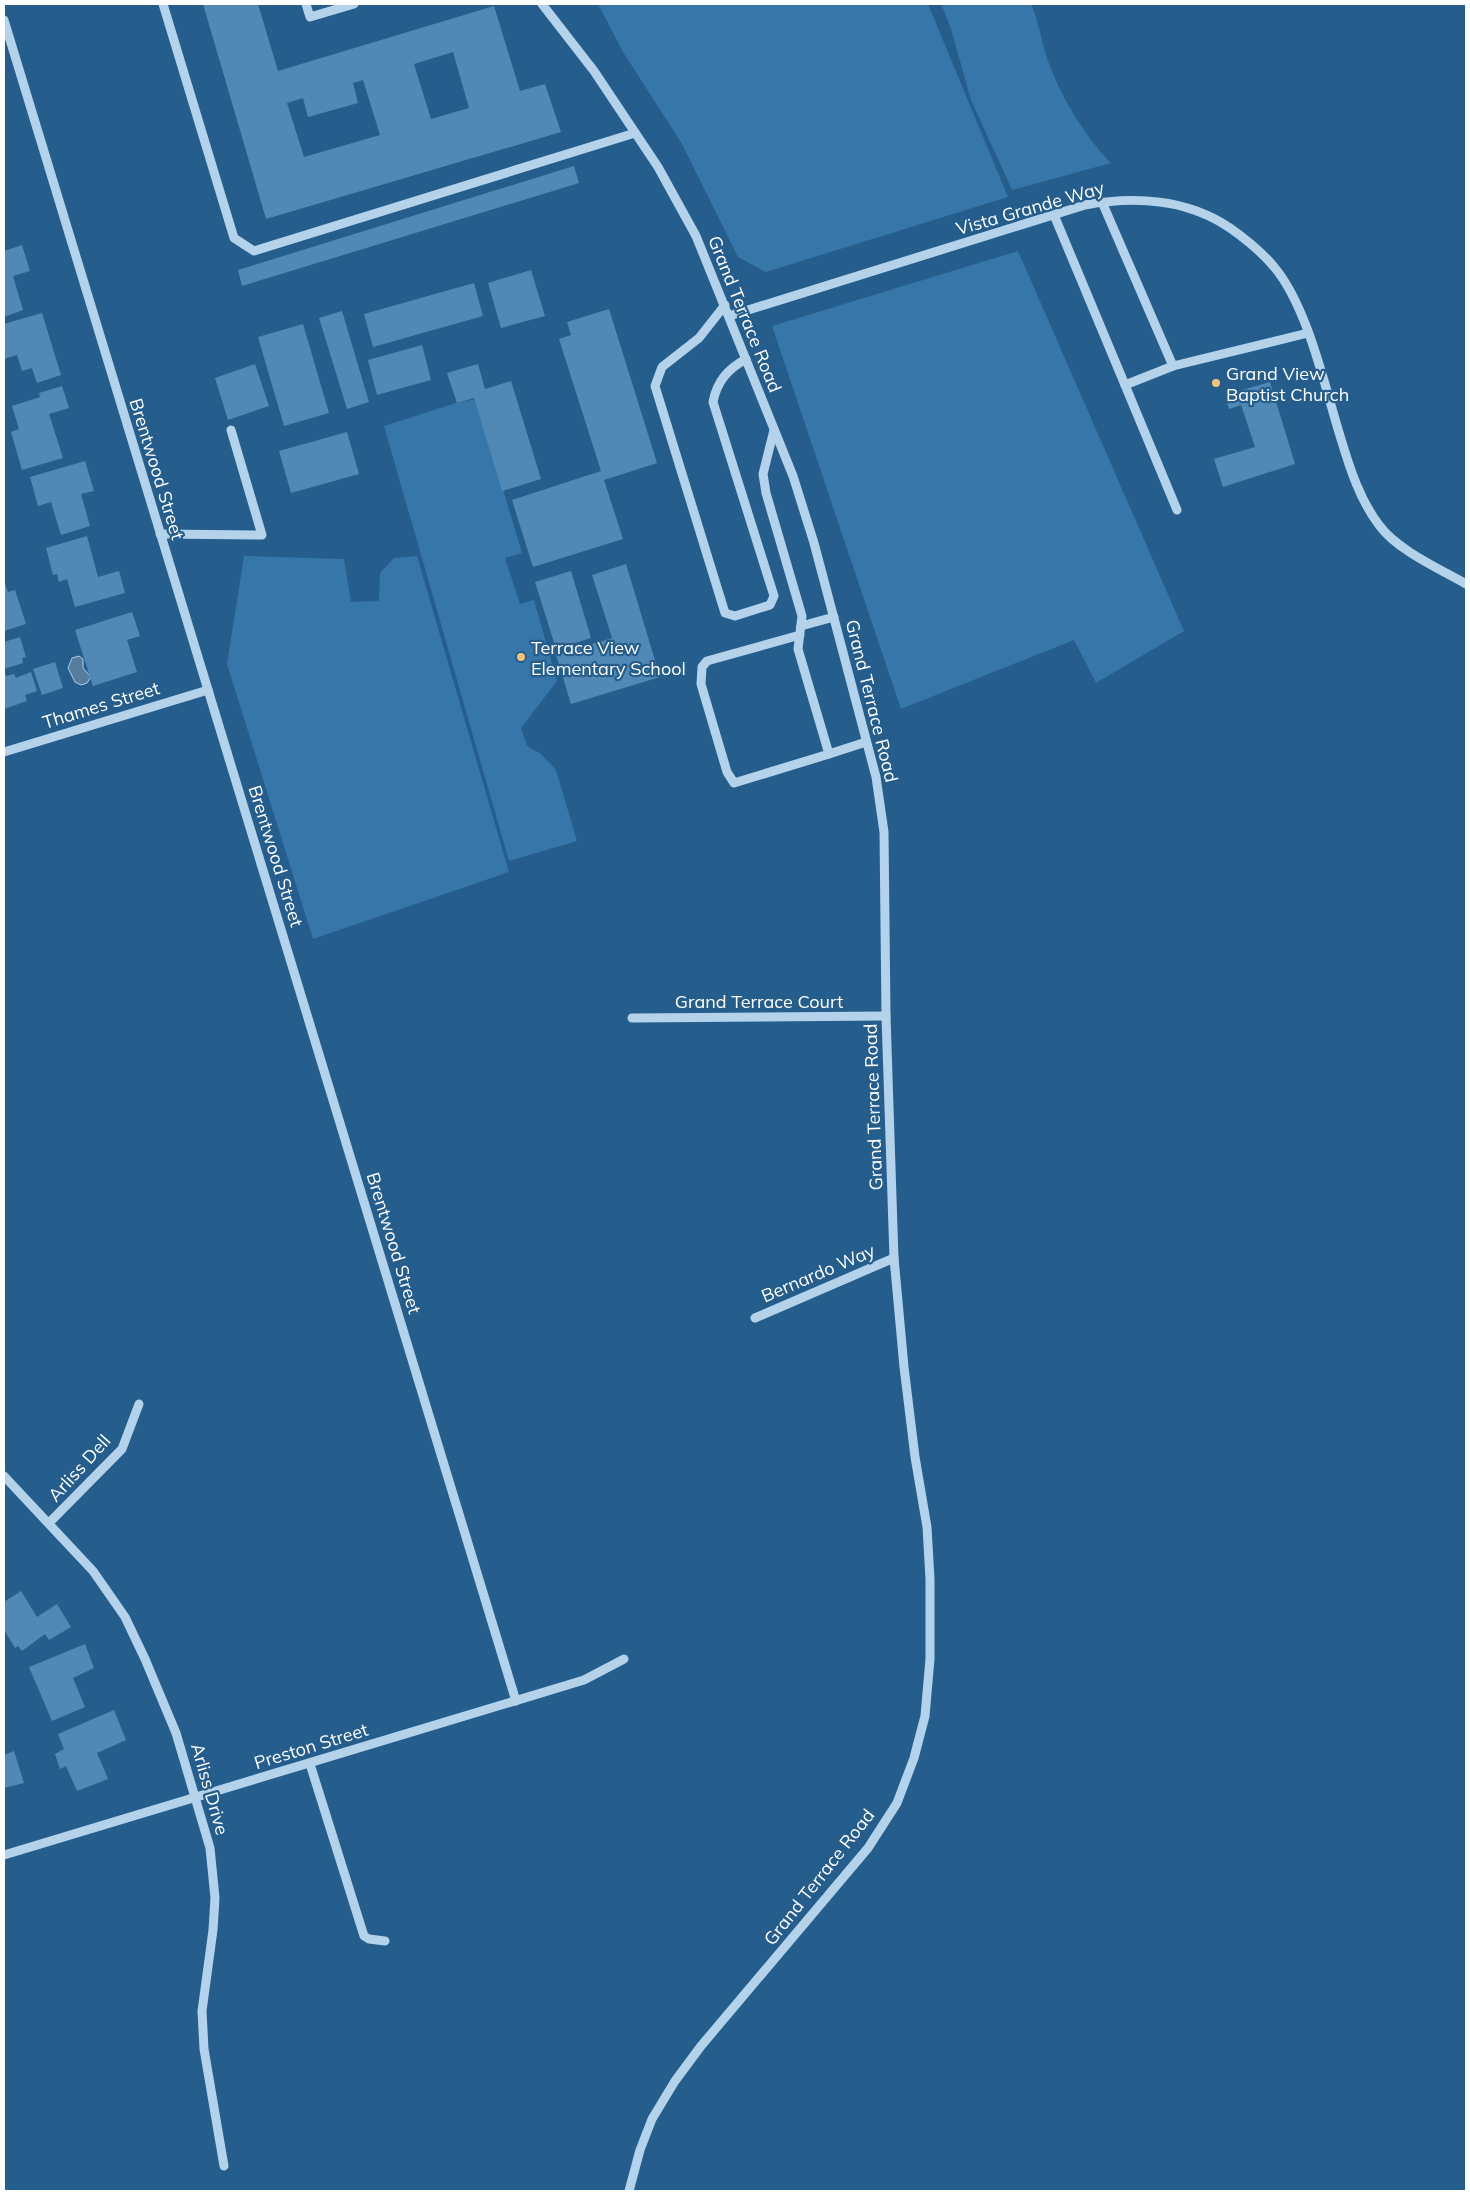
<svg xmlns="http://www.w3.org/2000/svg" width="1470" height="2195" viewBox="0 0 1470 2195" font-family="Mulish,sans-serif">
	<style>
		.green { fill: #3676a8 }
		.water { fill: #567d9e; stroke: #a9cfeb }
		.building { fill: #5189b6; fill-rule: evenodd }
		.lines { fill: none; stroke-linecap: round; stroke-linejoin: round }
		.minor { stroke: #b4d3eb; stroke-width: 9 }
		.poi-dot { fill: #f4c378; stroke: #255d8d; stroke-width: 2 }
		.labels { text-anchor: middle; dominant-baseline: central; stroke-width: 4.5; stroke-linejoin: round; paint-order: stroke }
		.street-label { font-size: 18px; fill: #fff; stroke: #255d8d }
		.poi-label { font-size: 18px; fill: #fff; stroke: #255d8d; text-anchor: start }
	</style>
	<rect width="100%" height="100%" fill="#255d8d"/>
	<g class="green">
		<polygon points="598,4 928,4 1008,197 766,272 738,257 682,144 623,52"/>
		<path d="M 941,4 L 1031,4 C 1038,20 1041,38 1046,55 C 1059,94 1083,134 1111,163 L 1012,190 L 971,100 L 951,29 Z"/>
		<polygon points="1018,251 1184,631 1096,683 1074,640 901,709 772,326"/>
		<polygon points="476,399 522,553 505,558 520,604 534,600 557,681 521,728 527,746 541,754 556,770 577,841 509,861 384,426 456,403"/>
		<polygon points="244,556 344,559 351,602 379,601 380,573 394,558 417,556 509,872 313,939 227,664"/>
	</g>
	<polygon class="water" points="79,656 83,659 83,668 91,677 87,683 81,685 75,682 68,668 72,658"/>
	<g class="building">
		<path d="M 203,4 L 258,4 L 278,71 L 494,6 L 520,91 L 545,84 L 561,132 L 266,219 ZM 453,52 L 469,108 L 431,119 L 414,64 ZM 363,80 L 380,135 L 304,157 L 287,103 L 303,98 L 308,117 L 358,103 L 353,83 Z"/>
		<polygon points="574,166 579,183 242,286 238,270"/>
		<polygon points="22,245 30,271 13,276 23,310 4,317 4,251"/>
		<polygon points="531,270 545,316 501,328 488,283"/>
		<polygon points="474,283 483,316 373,347 364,314"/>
		<polygon points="609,309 657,463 604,480 623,539 533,567 512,500 601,471 559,339 571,335 567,322"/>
		<polygon points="342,311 369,402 347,409 319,318"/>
		<polygon points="42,313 61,375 37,383 32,368 22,371 17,355 4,359 4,324"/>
		<polygon points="303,324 329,413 284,426 258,337"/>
		<polygon points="422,345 431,380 377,395 368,360"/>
		<polygon points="255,364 269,406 228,420 215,378"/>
		<polygon points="478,364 485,389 511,381 541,479 502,491 474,398 457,403 447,373"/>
		<polygon points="1270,382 1295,464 1223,487 1214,459 1255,447 1241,405 1229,409 1225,395"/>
		<polygon points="62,386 69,408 49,414 63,458 22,470 11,432 19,429 12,406 40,397 39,393"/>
		<polygon points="347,432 359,474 291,493 279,451"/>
		<polygon points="85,461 94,491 81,494 90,526 61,535 51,502 38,506 30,477"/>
		<polygon points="87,536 98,577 119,571 125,593 75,607 67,579 59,582 57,574 53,575 46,548"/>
		<polygon points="626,564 660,677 571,704 556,655 612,638 592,575"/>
		<polygon points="571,571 591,638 556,649 535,582"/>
		<polygon points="4,581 8,592 15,590 26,624 4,631"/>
		<polygon points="132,612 140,636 127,640 137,672 93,686 75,630"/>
		<polygon points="20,637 26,657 22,658 23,663 4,669 4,642"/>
		<polygon points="55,662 63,688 42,695 33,669"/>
		<polygon points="4,670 6,676 14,674 16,678 31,672 37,691 25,695 27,701 4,709"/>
		<polygon points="21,1591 37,1617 57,1604 71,1627 49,1640 45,1634 22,1651 18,1646 15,1648 4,1630 4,1602"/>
		<polygon points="85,1644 94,1668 73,1678 85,1707 52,1721 29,1667"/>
		<polygon points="114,1710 126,1740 97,1753 108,1779 77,1791 66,1766 60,1769 55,1754 64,1749 58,1734"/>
		<polygon points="14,1751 24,1783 4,1788 4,1755"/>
	</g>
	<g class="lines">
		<g class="minor">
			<polyline points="163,4 234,238 254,251 635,133"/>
			<polyline points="306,4 310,17 354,4"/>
			<polyline points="542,4 594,71 658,167 696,236 793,476 814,543 876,777 884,832 886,1016 894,1258 904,1367 915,1457 927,1527 930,1579 930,1659 925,1716 914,1758 897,1803 868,1848 701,2046 675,2081 652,2119 640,2150 629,2191"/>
			<polyline points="4,20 516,1701"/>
			<polyline points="1102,202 1173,366 1308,333"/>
			<polyline points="1054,215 1125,385 1173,366"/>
			<path d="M 725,305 L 699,338 L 662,367 L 655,386 L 725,613 L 735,616 L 770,605 L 774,596 L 713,402 C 717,381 728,369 746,359"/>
			<path d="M 729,316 L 1085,205 C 1134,196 1187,199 1230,228 C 1247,240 1262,252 1275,268 C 1308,308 1325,388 1341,439 C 1350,469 1360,500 1379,525 C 1397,550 1440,569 1466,584"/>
			<polyline points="1125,385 1177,510"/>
			<polyline points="774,430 763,474 766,493 802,616 798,649 829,754 734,783 727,772 701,684 702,667 707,661 800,635"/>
			<polyline points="160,534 262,535 231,430"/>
			<polyline points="801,626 834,617"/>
			<polyline points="4,752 208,690"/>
			<polyline points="829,754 866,742"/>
			<polyline points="632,1018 886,1016"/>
			<polyline points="755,1318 894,1258"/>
			<polyline points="4,1476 93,1571 125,1617 145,1659 176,1733 210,1848 215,1898 213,1930 202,2011 204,2049 224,2166"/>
			<polyline points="49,1523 122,1449 139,1404"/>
			<polyline points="310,1764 364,1936 369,1939 385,1941"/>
			<polyline points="4,1855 584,1680 624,1659"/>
		</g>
	</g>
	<g class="poi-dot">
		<circle cx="1216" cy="383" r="5"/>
		<circle cx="521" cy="657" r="5"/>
	</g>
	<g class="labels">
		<g class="street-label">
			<text transform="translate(1030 208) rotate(-16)">Vista Grande Way</text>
			<text transform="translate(745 314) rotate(68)">Grand Terrace Road</text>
			<text transform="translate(157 469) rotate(73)">Brentwood Street</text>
			<text transform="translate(872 701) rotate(76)">Grand Terrace Road</text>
			<text transform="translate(101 705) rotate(-17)">Thames Street</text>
			<text transform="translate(276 856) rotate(73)">Brentwood Street</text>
			<text x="759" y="1001">Grand Terrace Court</text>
			<text transform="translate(873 1107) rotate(-92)">Grand Terrace Road</text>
			<text transform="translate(394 1243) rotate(73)">Brentwood Street</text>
			<text transform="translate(818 1273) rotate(-23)">Bernardo Way</text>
			<text transform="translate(79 1468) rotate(-48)">Arliss Dell</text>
			<text transform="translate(311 1746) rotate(-17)">Preston Street</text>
			<text transform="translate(210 1789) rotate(74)">Arliss Drive</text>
			<text transform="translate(819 1877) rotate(-52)">Grand Terrace Road</text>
		</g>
		<g class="poi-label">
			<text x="1226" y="373">Grand View<tspan x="1226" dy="21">Baptist Church</tspan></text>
			<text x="531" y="647">Terrace View<tspan x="531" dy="21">Elementary School</tspan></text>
		</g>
	</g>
	<rect width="1470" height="2195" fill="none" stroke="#ffffff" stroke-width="10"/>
</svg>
